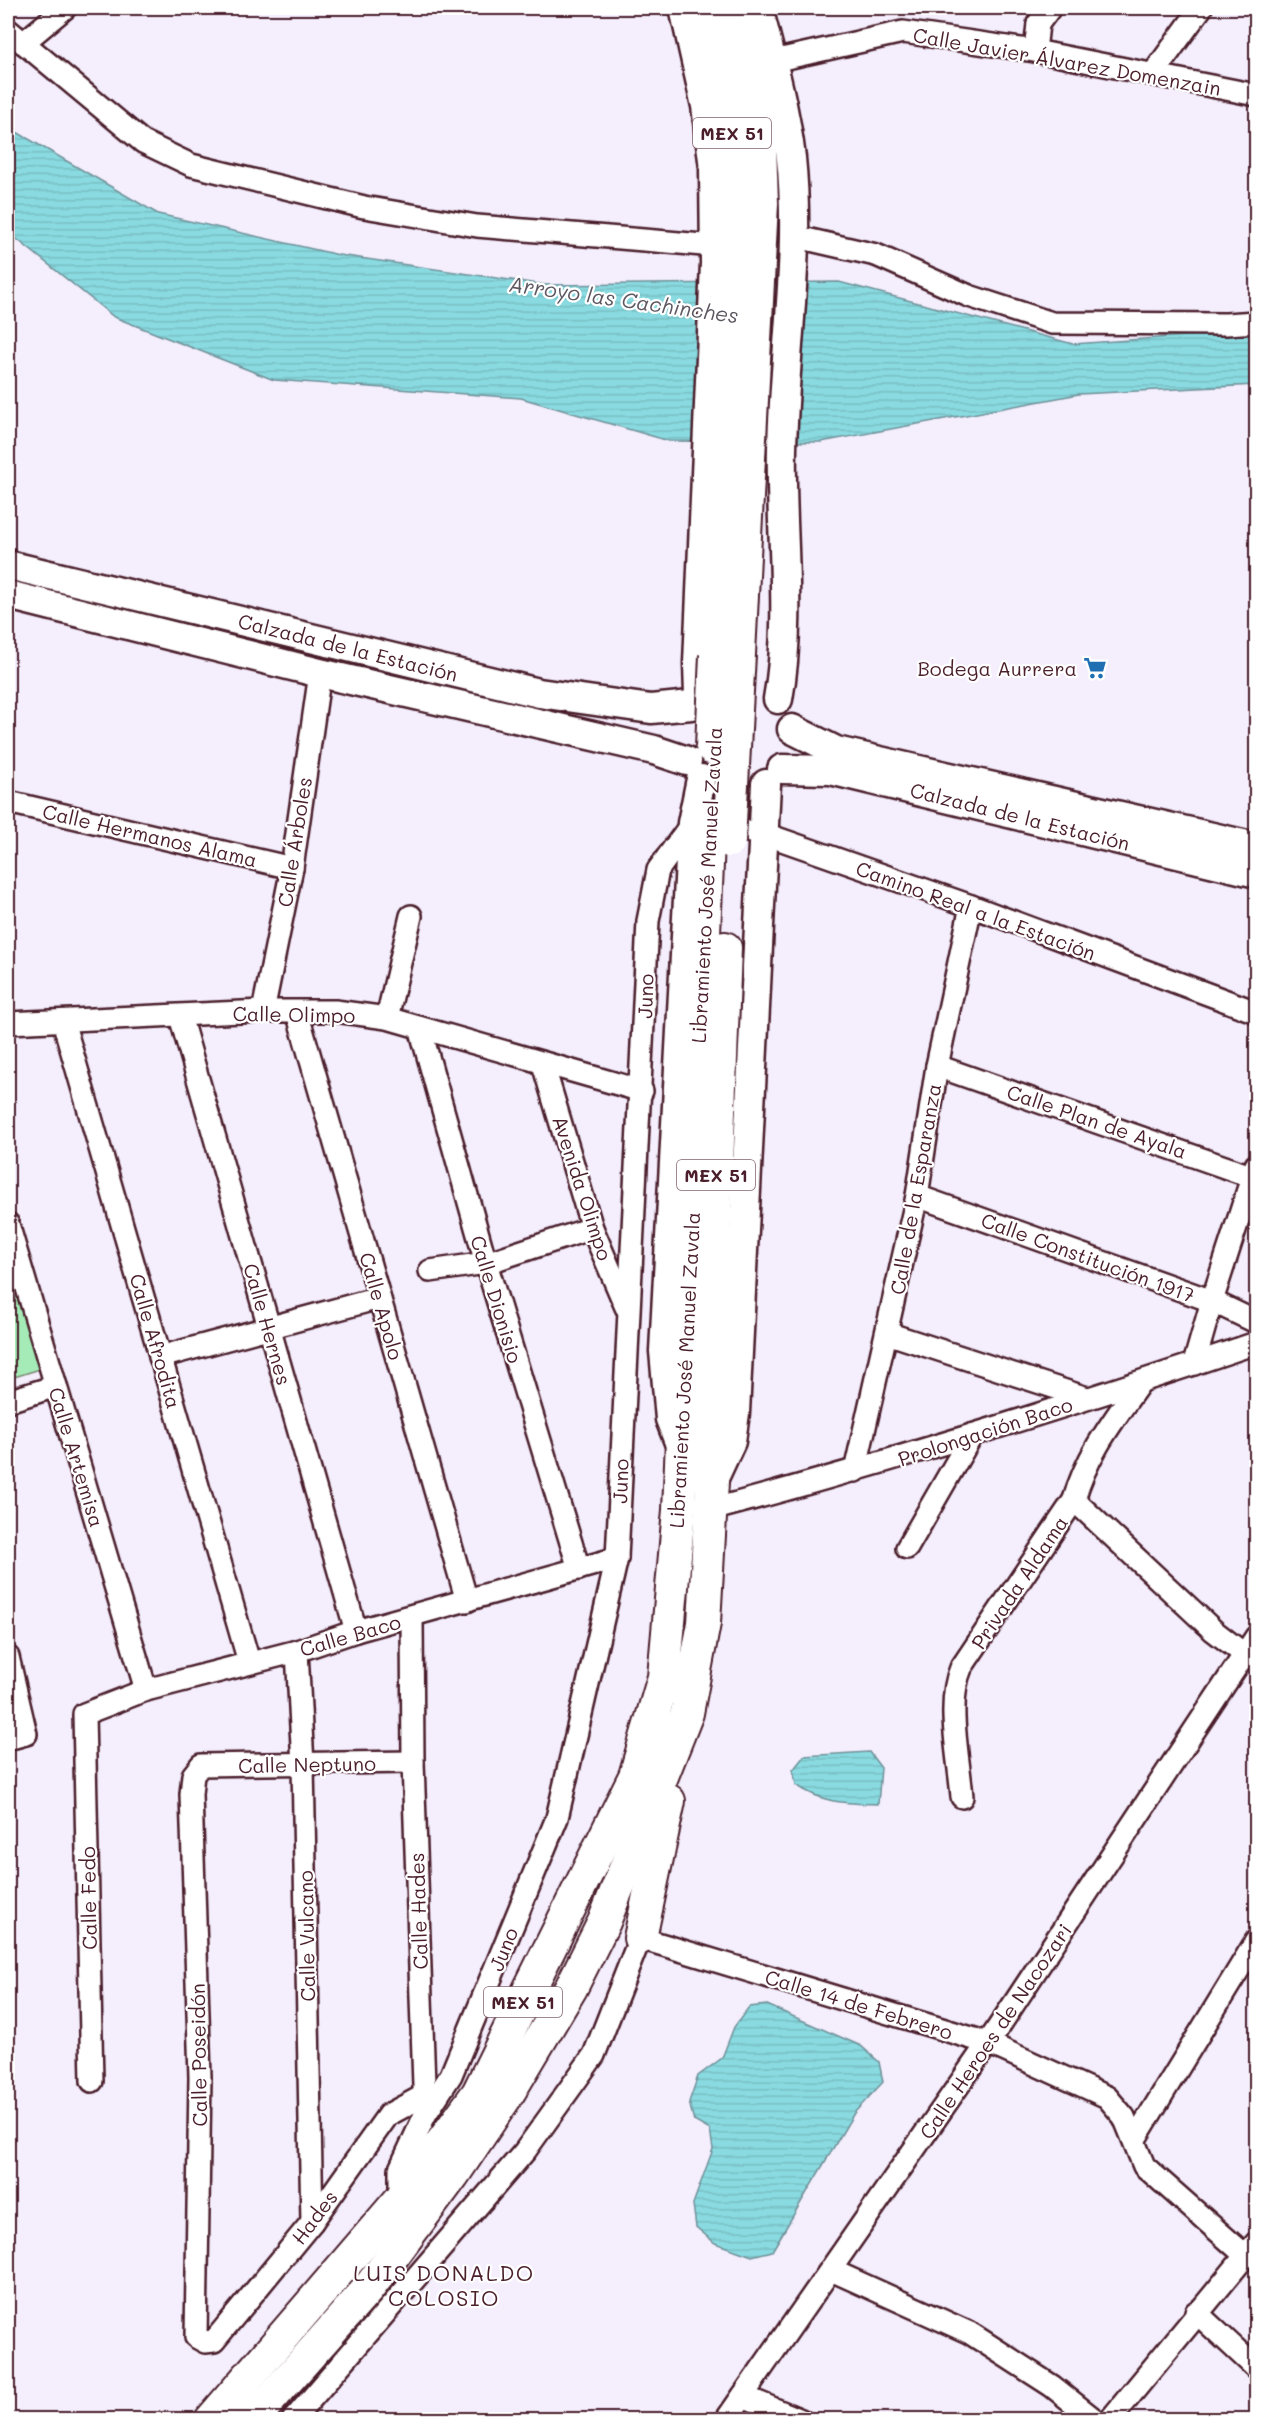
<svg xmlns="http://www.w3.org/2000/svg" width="1264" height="2427" viewBox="0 0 1264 2427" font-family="Mali,sans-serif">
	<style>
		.park { fill: #a5ebb7; stroke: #788571; stroke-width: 1.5 }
		.water { fill: url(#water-rules); stroke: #709098; stroke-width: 1.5 }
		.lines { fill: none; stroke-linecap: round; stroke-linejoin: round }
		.street-casing { stroke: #4a1f2b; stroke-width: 26 }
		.secondary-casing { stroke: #4a1f2b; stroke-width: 33 }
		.primary-casing { stroke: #4a1f2b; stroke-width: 36 }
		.street { stroke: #fff; stroke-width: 21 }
		.secondary { stroke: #fff; stroke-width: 28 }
		.primary { stroke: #fff; stroke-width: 32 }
		.primary-bridge-casing { stroke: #4a1f2b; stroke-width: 36; stroke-linecap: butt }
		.primary-bridge { stroke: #fff; stroke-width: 32 }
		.labels { text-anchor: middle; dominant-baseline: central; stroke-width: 4.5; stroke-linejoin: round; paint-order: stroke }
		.shield { fill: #fff; stroke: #80626b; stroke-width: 1.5 }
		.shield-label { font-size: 18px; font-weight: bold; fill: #4a1f2b }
		.street-label { font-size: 20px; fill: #4a1f2b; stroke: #fff }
		.poi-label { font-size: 20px; fill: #4a1f2b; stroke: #fff; text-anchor: end }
		.water-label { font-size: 21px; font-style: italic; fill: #5d5762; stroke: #fff }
		.quarter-label { font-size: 22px; letter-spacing: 1.5px; fill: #4a1f2b; stroke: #fff }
	</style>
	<defs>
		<pattern id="water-rules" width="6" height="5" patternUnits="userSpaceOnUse" patternTransform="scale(1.5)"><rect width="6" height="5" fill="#89dbe1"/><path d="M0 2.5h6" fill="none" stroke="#78bcc1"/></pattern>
	</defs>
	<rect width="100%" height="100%" fill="#f4eefd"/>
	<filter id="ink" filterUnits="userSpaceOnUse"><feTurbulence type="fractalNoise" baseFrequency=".0167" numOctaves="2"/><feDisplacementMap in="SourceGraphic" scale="12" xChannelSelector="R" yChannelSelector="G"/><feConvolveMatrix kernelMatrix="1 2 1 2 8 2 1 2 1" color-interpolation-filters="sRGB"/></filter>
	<g filter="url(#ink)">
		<polygon class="park" points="8,1258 40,1369 8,1379"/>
		<g class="water">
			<polygon points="8,127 158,214 339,255 545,285 839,282 1073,344 1256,331 1256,385 1079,394 821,442 669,441 521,398 274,380 114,317 8,232"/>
			<path d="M 869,1752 L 881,1768 L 878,1804 C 844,1803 825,1804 796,1785 L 793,1770 L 804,1756 Z"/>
			<polygon points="767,2005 861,2046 879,2062 883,2082 854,2113 772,2251 752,2256 715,2243 696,2227 693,2204 713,2149 710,2130 694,2121 689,2102 698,2076 722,2058 734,2027 749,2007"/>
		</g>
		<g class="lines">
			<g class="street-casing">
				<g id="street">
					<polyline points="1038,24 1050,8"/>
					<polyline points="8,30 143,142 191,165 364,207 477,226 715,246"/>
					<polyline points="23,43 65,8"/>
					<polyline points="1035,51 1038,24"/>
					<polyline points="773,61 903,32 1035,51 1256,95"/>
					<polyline points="1153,74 1201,8"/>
					<polyline points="793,236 876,255 969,296 1052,323 1226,324 1256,322"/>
					<polyline points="8,802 292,868"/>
					<polyline points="263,1011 292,868 320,673"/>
					<polyline points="297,1012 467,1601"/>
					<polyline points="180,1016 356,1631"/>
					<polyline points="387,1018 411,916"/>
					<polyline points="63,1021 249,1662"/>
					<polyline points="8,1023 263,1011 335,1011 387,1018 642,1091"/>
					<polyline points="420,1028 486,1263 579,1569"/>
					<polyline points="543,1064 592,1228 626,1307"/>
					<polyline points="937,1066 1256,1178"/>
					<polyline points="917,1196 1212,1301 1256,1322"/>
					<polyline points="8,1224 146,1690"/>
					<polyline points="430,1271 486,1263 592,1228"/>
					<polyline points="887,1333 1087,1398"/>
					<polyline points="160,1357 379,1298"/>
					<polyline points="1194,1364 1212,1301 1256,1165"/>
					<polyline points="8,1401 56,1386"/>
					<polyline points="855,1471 917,1196 937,1066 971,906"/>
					<polyline points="1074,1500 1214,1631 1244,1654"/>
					<path d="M 711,1510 C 895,1461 1076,1404 1256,1343"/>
					<polyline points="907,1548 972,1435"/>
					<polyline points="297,1651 303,1765 312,2222"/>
					<polyline points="8,1657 26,1734 8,1739"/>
					<polyline points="413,1762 201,1765 193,1775 191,1794 200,2077 196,2337 205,2342 214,2341 312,2222 388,2115 425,2095"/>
					<path d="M 962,1797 C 959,1758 946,1703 961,1668 L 1074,1500 C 1086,1456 1113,1421 1139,1384"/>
					<polyline points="92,2081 84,1714 146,1690 297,1651 356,1631 617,1558"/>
					<polyline points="425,2115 451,2075 557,1818 617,1558 648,921 658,870 692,823 765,834 971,906 1256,1012"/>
					<polyline points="1135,2139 1256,1941"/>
					<polyline points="400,2200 400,2169 425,2115 413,1762 412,1617"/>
					<polyline points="831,2270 970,2333 1052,2386 1095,2420"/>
					<polyline points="1196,2312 1256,2368"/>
					<polyline points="743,2396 801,2420"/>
					<polyline points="293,2420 525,2151 594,2055 640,1938 988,2043 1107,2097 1124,2117 1144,2166 1246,2256"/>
					<polyline points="726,2420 988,2043 1256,1637"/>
					<polyline points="1110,2420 1256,2243"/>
				</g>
			</g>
			<g class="secondary-casing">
				<g id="secondary">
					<polyline points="684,8 706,106 714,168 715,263 698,663 699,695"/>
					<path d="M 758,8 C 771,57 785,108 791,158 C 801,255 784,353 782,449 C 780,532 793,618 778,699"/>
					<polyline points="8,565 539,693 651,709 691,705"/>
					<polyline points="8,595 320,673 654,750 687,761"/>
					<polyline points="792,729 836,751 1256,847"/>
					<polyline points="782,769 830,770 1256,873"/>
					<polyline points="679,1442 670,1419 664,1351 692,823 701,779"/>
					<polyline points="712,1482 731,1441 735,1413 766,784"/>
				</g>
			</g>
			<g class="primary-casing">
				<g id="primary">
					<path d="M 706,8 C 724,68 732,130 738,193 L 716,655"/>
					<polyline points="739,8 760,146 762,203 739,654"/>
					<polyline points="640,1938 669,1801"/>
					<polyline points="211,2420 400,2200 478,2093 635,1776 664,1677 679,1510 708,841"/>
					<polyline points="252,2420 368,2289 453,2175 509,2092 571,1988 604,1922 687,1713 704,1623 712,1482 709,1384 725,948"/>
				</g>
			</g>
			<use href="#street" class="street"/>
			<use href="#secondary" class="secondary"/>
			<use href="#primary" class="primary"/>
			<g class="primary-bridge-casing">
				<g id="primary-bridge">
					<polyline points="712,747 716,655"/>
					<polyline points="729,841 739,654"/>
				</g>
			</g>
			<use href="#primary-bridge" class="primary-bridge"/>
		</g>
	</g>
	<defs>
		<g id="supermarket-bare" transform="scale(1.8)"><path d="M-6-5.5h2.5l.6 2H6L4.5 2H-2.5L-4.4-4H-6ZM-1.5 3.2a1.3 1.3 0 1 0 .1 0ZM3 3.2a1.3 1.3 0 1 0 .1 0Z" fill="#1f6fb2" stroke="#fff" stroke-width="2.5" paint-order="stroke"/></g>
	</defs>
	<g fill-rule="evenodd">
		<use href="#supermarket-bare" x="1095" y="668"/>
	</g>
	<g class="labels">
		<g class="shield">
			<rect x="693" y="118" width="78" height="30" rx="4.5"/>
			<rect x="677" y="1160" width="78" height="30" rx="4.5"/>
			<rect x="484" y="1987" width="78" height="30" rx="4.5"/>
		</g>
		<g class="shield-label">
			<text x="732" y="133">MEX 51</text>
			<text x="716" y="1175">MEX 51</text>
			<text x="523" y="2002">MEX 51</text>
		</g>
		<g class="street-label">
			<text transform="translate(1067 61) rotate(10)">Calle Javier Álvarez Domenzain</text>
			<text transform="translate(348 647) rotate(14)">Calzada de la Estación</text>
			<text transform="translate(1020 816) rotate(14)">Calzada de la Estación</text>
			<text transform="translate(150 835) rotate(13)">Calle Hermanos Alama</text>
			<text transform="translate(294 842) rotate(-81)">Calle Árboles</text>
			<text transform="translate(706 885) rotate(-87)">Libramiento José Manuel Zavala</text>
			<text transform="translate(976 910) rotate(20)">Camino Real a la Estación</text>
			<text transform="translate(645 996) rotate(-88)">Juno</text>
			<text transform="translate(294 1014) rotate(1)">Calle Olimpo</text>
			<text transform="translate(1097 1121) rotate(19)">Calle Plan de Ayala</text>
			<text transform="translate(583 1188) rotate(72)">Avenida Olimpo</text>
			<text transform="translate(915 1189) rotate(-80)">Calle de la Esparanza</text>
			<text transform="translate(1088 1257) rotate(20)">Calle Constitución 1917</text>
			<text transform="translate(497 1299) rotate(73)">Calle Dionisio</text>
			<text transform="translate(382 1306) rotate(74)">Calle Apolo</text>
			<text transform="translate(268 1324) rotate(74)">Calle Hernes</text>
			<text transform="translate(156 1341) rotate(74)">Calle Afrodita</text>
			<text transform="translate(684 1370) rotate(-87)">Libramiento José Manuel Zavala</text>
			<text transform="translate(985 1431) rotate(-18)">Prolongación Baco</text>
			<text transform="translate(77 1457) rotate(73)">Calle Artemisa</text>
			<text transform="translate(620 1481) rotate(-88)">Juno</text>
			<text transform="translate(1019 1582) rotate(-56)">Privada Aldama</text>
			<text transform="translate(350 1635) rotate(-16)">Calle Baco</text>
			<text transform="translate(307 1764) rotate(-1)">Calle Neptuno</text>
			<text transform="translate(88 1898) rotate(-91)">Calle Fedo</text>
			<text transform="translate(418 1911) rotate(-92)">Calle Hades</text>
			<text transform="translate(306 1936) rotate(-91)">Calle Vulcano</text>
			<text transform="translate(503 1949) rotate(-68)">Juno</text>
			<text transform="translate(859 2004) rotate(17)">Calle 14 de Febrero</text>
			<text transform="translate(995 2031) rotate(-56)">Calle Heroes de Nacozari</text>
			<text transform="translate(198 2055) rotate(-91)">Calle Poseidón</text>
			<text transform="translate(314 2217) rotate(-53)">Hades</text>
		</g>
		<g class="poi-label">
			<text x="1077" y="668">Bodega Aurrera</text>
		</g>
		<g class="water-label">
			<text transform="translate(624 299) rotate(8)">Arroyo las Cachinches</text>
		</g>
		<g class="quarter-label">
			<text x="444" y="2272">LUIS DONALDO<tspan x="444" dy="25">COLOSIO</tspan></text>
		</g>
	</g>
	<rect width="1264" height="2427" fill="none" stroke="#fff" stroke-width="30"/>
	<rect x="15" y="15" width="1234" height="2397" fill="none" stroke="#4a1f2b" stroke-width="2" filter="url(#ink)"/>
</svg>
